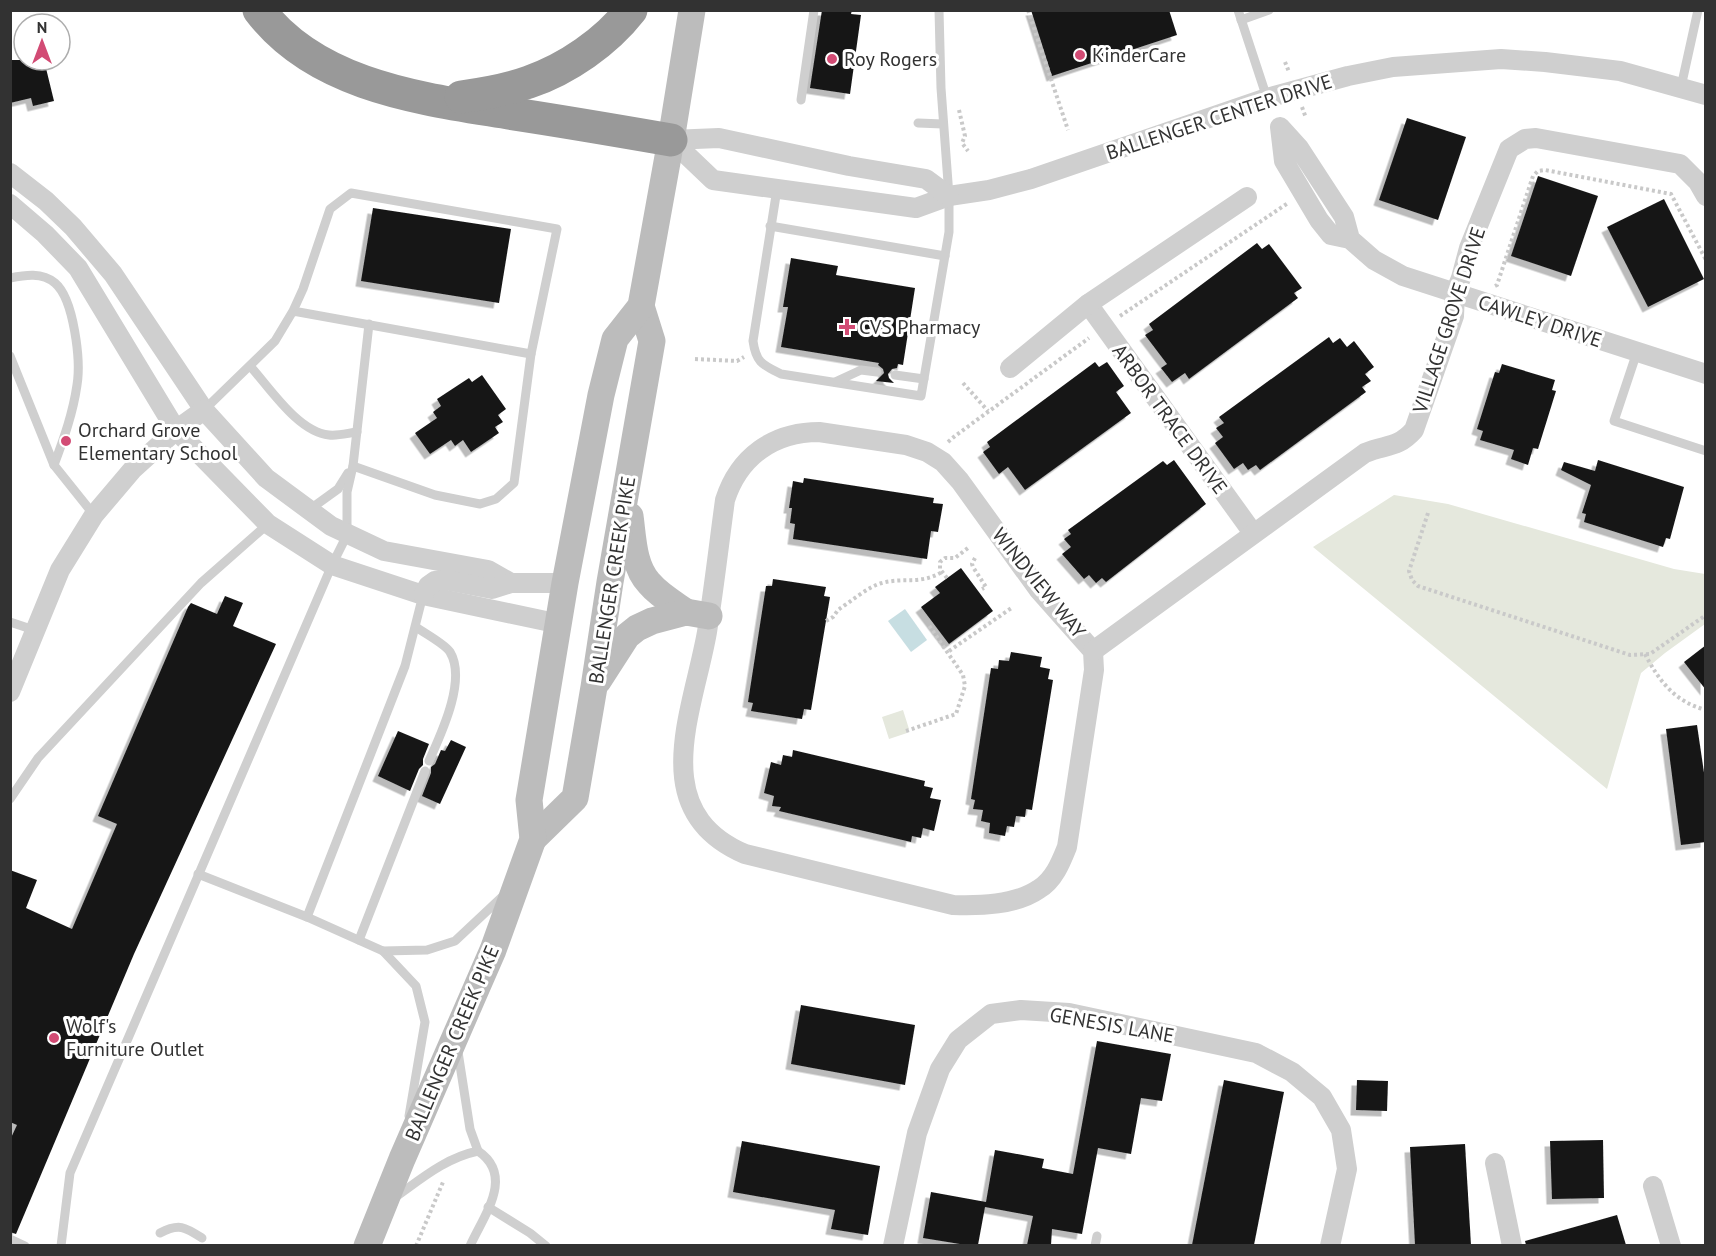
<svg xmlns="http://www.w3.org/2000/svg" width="1716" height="1256" viewBox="0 0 1716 1256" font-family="'PT Sans',sans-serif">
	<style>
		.green { fill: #e5e8dd }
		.water { fill: #c7dee2 }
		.building { fill: #191919; filter: url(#shadow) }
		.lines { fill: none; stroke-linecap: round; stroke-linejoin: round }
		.path { stroke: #c9c9c9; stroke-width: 4; stroke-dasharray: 3 3; stroke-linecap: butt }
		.lane { stroke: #cfcfcf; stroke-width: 9 }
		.street { stroke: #cfcfcf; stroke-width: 20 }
		.secondary { stroke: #bcbcbc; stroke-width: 27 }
		.highway { stroke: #999; stroke-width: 33 }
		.poi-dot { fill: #d24b74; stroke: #fff; stroke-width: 2 }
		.labels { text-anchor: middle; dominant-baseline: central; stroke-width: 6; stroke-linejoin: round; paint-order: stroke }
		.poi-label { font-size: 20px; fill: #323232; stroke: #fff; text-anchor: start }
		.street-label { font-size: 20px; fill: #323232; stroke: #fff }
	</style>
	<defs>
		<filter id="shadow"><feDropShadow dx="-5.5" dy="5.5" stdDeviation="0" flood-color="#0004"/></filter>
	</defs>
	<rect width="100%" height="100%" fill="#fff"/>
	<g class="green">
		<polygon points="1394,495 1448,504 1674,569 1705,574 1705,624 1665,653 1641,673 1607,789 1313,547"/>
		<polygon points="903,710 909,729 906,730 907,733 889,739 882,717"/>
	</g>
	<polygon class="water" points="905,609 927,640 911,652 888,621"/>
	<g class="building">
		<polygon points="822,10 852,10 851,14 861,15 850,94 810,88"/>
		<polygon points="1031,10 1169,10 1177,35 1052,76"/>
		<polygon points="10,60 44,60 54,101 33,106 31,98 10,103"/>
		<polygon points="1407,118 1466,137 1438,220 1379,200"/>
		<polygon points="1538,176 1598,196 1571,276 1511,256"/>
		<polygon points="1664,199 1704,279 1648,307 1607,227"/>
		<polygon points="373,208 511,229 499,303 361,281"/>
		<polygon points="1257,243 1262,249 1269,244 1302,288 1294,293 1298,298 1189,379 1185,373 1172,382 1161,368 1167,364 1145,335 1153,330 1149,324"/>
		<polygon points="791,258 838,266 836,275 915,288 903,365 898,364 897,368 892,369 888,374 889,378 894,383 876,381 884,373 883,369 878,365 879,363 781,347 788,307 783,307"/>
		<polygon points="1329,337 1333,343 1340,338 1347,347 1354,341 1374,367 1365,374 1371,381 1362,387 1366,392 1260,470 1256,465 1248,470 1243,463 1234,469 1215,443 1223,437 1216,428 1224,423 1219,417"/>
		<polygon points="1095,362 1099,367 1107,362 1124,386 1116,392 1131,413 1025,490 1008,467 999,474 983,452 990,447 987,442"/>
		<polygon points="1502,364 1555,380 1552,390 1556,391 1538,449 1533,448 1528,465 1511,459 1514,450 1480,440 1483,431 1477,429 1495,372 1499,373"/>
		<polygon points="482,375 506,409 498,415 503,422 495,427 499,433 471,452 463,440 455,446 451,440 430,454 415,433 437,418 433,412 441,406 437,399 469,378 472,382"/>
		<polygon points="1174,460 1206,504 1106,582 1102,578 1096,583 1089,575 1084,579 1062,554 1071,547 1064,539 1071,534 1068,530 1163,461 1167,465"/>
		<polygon points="1598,460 1684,487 1670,539 1666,538 1663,547 1584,522 1586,514 1582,513 1591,485 1561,470 1564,462 1595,471"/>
		<polygon points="804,478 934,498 933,503 943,504 938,532 931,531 927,559 793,539 795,524 790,523 792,508 789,508 793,481 803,483"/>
		<polygon points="961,568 993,611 949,644 921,607 940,593 935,587"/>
		<polygon points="773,579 826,587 824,596 830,597 811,710 804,709 802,719 751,711 753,703 748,702 766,586 772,586"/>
		<polygon points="225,596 243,603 233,626 276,644 134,954 16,1234 10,1232 10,1140 17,1125 10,1122 10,870 37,880 26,908 72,929 117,824 98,816 188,607 191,603 217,614"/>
		<polygon points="1706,645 1706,690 1684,662"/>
		<polygon points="1011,652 1042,657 1040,667 1050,669 1048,679 1053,680 1032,810 1026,809 1025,817 1016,816 1014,827 1007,826 1005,836 989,833 990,823 981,821 983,810 973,809 975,800 971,799 991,668 998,669 999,660 1009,661"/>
		<polygon points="1697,725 1706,786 1706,842 1681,845 1666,729"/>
		<polygon points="398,731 429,744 423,759 423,765 419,769 410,791 378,776"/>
		<polygon points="451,740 466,747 440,804 422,796 431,773 431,767 435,764 441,750 445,751"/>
		<polygon points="793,750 925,781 924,786 933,788 930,798 941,800 934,831 923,828 921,838 912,836 911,842 779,811 781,807 772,806 774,796 764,793 771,762 781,765 783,755 792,757"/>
		<polygon points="801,1005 915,1025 905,1085 791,1064"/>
		<polygon points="1097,1041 1171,1054 1162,1101 1141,1098 1131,1154 1098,1148 1082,1234 1052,1229 1051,1245 1027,1245 1033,1216 985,1207 978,1245 966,1245 923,1238 931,1192 986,1202 995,1150 1044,1159 1042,1168 1073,1174"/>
		<polygon points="1224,1080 1284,1092 1254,1245 1192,1245"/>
		<polygon points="1357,1080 1388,1081 1387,1111 1356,1110"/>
		<polygon points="1603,1140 1604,1198 1552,1199 1550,1141"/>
		<polygon points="742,1141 880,1166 868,1235 831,1229 835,1210 733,1192"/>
		<polygon points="1465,1144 1471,1245 1415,1245 1410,1147"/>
		<polygon points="1617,1215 1626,1245 1526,1245 1525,1241"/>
	</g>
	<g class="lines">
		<g class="path">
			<polyline points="1028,10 1068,130"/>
			<polyline points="1285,62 1289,72"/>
			<polyline points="1302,107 1306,118"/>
			<polyline points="959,110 965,136 962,143 968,151"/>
			<polyline points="1495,286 1497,285 1533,176 1538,171 1545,170 1671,194 1706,260"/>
			<polyline points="1120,316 1288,203"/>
			<polyline points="695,359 737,361 744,357"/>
			<polyline points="963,383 988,411"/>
			<polyline points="948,442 955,436 1089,338"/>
			<polyline points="1428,513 1409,571 1412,580 1418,586 1630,655 1650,654 1706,615"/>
			<polyline points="975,558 972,564 973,567 986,587 982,589"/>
			<polyline points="947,578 940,569 940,562 945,558 955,558 968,548"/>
			<path d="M 826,621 L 833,617 L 838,610 C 850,602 869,586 882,583 C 904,577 920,585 942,572"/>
			<polyline points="949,651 1013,607"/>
			<path d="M 1645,654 C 1659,681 1675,702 1706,710"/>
			<polyline points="906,731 956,714 965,686 963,675 928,624"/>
			<polyline points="416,1246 443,1182"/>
		</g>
		<g class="lane">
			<polyline points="1238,10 1267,98"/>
			<polyline points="1241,20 1269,10"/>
			<polyline points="1681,87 1698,10"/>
			<polyline points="801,100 814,10"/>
			<polyline points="918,123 943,124"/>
			<path d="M 777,189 L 753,341 C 756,363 763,365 781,374 L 921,396 L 949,232 L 949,196 L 941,88 L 939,10"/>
			<polyline points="770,226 945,256"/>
			<path d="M 10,278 C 25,275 42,272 55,283 C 74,299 81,361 77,385 C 73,413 64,438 54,465"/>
			<polyline points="369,324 353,466 435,495 480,504 496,499 514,483 531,354"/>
			<polyline points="1637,352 1614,421 1706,451"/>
			<polyline points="10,356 54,465 94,515"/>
			<path d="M 250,366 C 270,388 298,432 329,435 C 339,436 348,433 357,432"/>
			<polyline points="895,375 924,379"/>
			<polyline points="835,382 861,370 877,372"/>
			<polyline points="204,410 275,341 293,311 303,289 330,209 351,193 557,229 531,354 293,311"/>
			<polyline points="309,510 338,489 348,473"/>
			<polyline points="10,622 37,631"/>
			<path d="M 416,627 C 424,633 445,644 450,652 C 467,680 441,734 429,761"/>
			<polyline points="10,799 38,758 201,583 268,524"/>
			<polyline points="198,874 307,917 383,951 416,986 425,1022 409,1116"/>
			<polyline points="307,917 405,666 423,595"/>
			<polyline points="359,940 425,771"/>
			<polyline points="383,951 427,950 455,941 503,896"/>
			<path d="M 394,1198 C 421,1179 445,1158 478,1151 L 470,1129 L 458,1052"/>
			<polyline points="488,1207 530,1233 546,1246"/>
			<path d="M 160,1233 C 179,1223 185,1227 202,1238"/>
			<polyline points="10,1239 25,1246"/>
			<polyline points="61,1246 70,1173 332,565 347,535 347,492 353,466"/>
			<path d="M 470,1246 C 484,1215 515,1176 478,1151"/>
			<polyline points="1095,1246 1097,1236"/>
		</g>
		<g class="street">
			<polyline points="671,140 713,180 916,208 949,196 989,190 1031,179 1267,98 1348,76 1393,67 1501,59 1545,62 1620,71 1706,95"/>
			<polyline points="671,140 719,138 849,166 926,179 949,196"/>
			<polyline points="10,173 46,201 73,227 113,274 204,410 266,478 331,526 384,551 488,570 511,583"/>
			<polyline points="10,204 45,234 78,268 176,430 268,524 332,565 423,595 560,624"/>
			<polyline points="1350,239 1344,217 1299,148 1280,127 1284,161 1319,220 1331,235 1350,239 1374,260 1403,276 1706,374"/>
			<polyline points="1088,304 1253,533"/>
			<polyline points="1010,368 1088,304 1247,197"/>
			<path d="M 819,432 L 906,445 L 927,452 L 943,462 L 960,481 L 1038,589 L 1093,651 L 1094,670 L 1067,847 C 1061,862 1054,880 1039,889 C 1016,905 981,906 953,905 L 745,854 C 645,811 693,712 707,632 C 714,588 719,544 725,500 C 739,457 773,432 819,432 Z"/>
			<polyline points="423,595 428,586 435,581 445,580 492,589 511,583 565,583"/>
			<path d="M 1093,651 L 1365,453 C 1386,444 1397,449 1414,430 L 1454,316 L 1455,293 L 1461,278 L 1469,248 L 1509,149 L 1525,139 L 1536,138 L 1680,164 L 1698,182 L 1706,196"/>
			<polyline points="10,692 60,570 94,515 133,469 176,430 204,410"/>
			<polyline points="1495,1163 1512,1246"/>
			<polyline points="1653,1186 1671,1246"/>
			<polyline points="893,1246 917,1133 940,1069 958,1040 991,1014 1021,1010 1069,1013 1256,1053 1292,1072 1322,1097 1341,1130 1347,1169 1330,1246"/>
		</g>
		<g class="secondary">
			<path d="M 630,516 C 633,537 633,566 649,583 C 659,595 673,603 686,612"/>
			<polyline points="598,681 627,636 637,628 652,621 686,612 709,616"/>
			<polyline points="533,839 575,798 594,687 610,582 652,341 641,306"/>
			<polyline points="367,1246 402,1159 493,950 533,839 529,800 565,583 601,395 615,339 641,306 671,140 692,10"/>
		</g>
		<g class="highway">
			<path d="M 259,10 C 318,88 426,99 514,114 C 567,122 619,131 671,140"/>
			<path d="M 461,97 C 483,94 507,90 529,82 C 567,69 606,42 631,10"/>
		</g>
	</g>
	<g class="poi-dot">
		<circle cx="1080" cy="55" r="6"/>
		<circle cx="832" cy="59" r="6"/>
		<path d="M844 318h6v6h6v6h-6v6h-6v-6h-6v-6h6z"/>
		<circle cx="66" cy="441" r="6"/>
		<circle cx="54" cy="1038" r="6"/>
	</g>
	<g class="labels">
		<g class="poi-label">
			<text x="1092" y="55">KinderCare</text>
			<text x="844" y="59">Roy Rogers</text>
			<text x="859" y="327">CVS Pharmacy</text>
			<text x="78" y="430">Orchard Grove<tspan x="78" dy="23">Elementary School</tspan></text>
			<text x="66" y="1026">Wolf's<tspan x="66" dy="23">Furniture Outlet</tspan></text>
		</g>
		<g class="street-label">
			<text transform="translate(1219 117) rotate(-18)">BALLENGER CENTER DRIVE</text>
			<text transform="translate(1449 320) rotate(-72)">VILLAGE GROVE DRIVE</text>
			<text transform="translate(1540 321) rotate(18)">CAWLEY DRIVE</text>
			<text transform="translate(1170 419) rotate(54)">ARBOR TRACE DRIVE</text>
			<text transform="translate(612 580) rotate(-81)">BALLENGER CREEK PIKE</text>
			<text transform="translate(1039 583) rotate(51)">WINDVIEW WAY</text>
			<text transform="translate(1112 1025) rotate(10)">GENESIS LANE</text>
			<text transform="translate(452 1043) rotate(-67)">BALLENGER CREEK PIKE</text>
		</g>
	</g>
	<rect width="1716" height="1256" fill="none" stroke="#323232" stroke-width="24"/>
	<g transform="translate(42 42)"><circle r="28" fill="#ffffff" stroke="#adadad" stroke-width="1.5"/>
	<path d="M0-4.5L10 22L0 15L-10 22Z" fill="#d24b74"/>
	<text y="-9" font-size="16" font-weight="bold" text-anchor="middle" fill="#323232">N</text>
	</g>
</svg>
